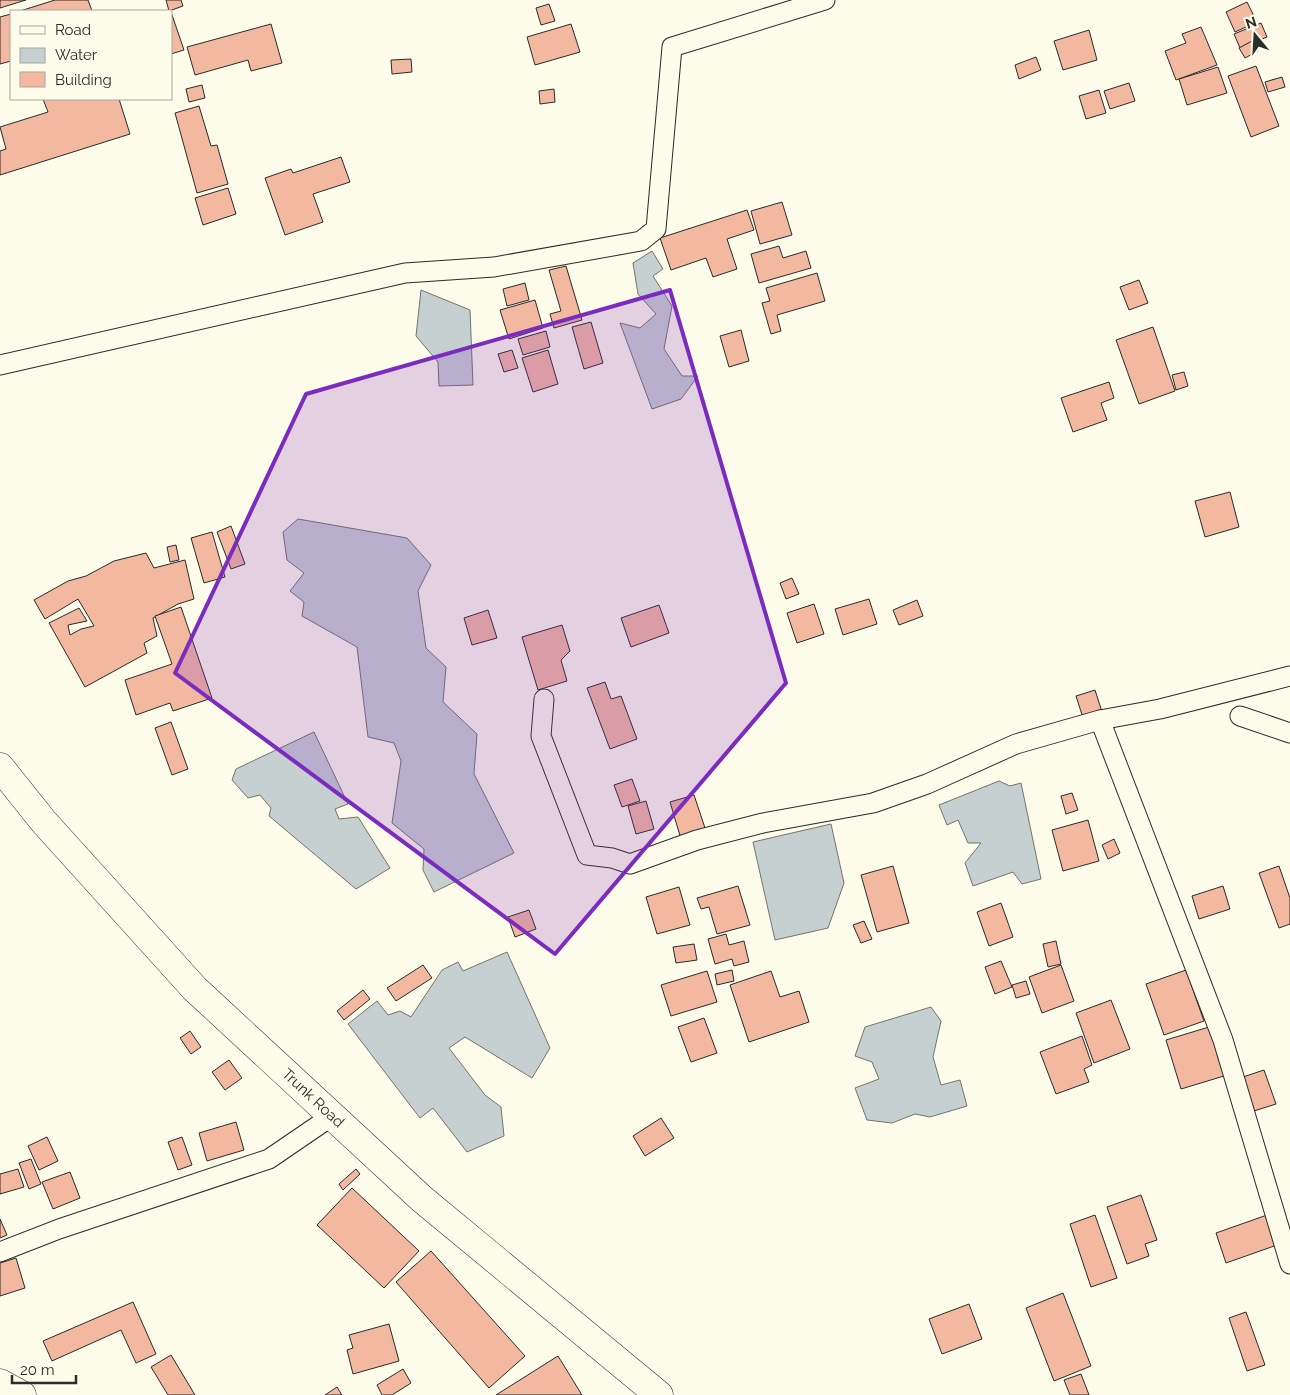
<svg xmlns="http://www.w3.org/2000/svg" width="1290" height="1395" viewBox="0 0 1290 1395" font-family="Raleway,sans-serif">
<rect width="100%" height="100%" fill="#fdfbea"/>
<g fill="#c7d0d0" stroke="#74746e">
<polygon points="652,251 663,269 653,276 672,306 664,349 682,376 698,376 681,399 652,409 620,323 640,328 656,314 638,294 633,263"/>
<polygon points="421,290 470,310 473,385 439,386 438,362 416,336"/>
<polygon points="298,519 407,538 431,565 418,591 426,648 446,667 443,702 477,734 474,774 514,853 434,892 423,870 424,849 392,823 401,761 394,743 368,737 357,647 302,616 304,602 290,591 304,573 287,560 283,532"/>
<polygon points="314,732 348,804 335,809 339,819 358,817 390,868 356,889 269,816 271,808 260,795 248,798 232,780 236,769"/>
<polygon points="999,781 1010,786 1021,783 1041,879 1022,884 1013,872 973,886 965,863 981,843 968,843 958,820 947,825 939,805"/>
<polygon points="831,824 844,883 828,928 775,940 753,842"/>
<polygon points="507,952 550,1048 532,1078 465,1037 449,1048 485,1095 501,1107 504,1136 467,1152 433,1108 420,1118 348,1024 377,1001 388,1015 400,1011 411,1017 442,970 458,962 463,971"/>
<polygon points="931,1007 941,1021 933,1057 941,1085 960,1080 967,1106 930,1117 915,1114 892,1123 867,1120 855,1088 879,1079 872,1062 855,1056 865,1027"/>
</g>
<g fill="#f2b8a0" stroke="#2b2b2b">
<polygon points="0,0 26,0 0,8"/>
<polygon points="55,0 88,0 92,11 20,11"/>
<polygon points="166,0 181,0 183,6 169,11"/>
<polygon points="1247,2 1257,22 1235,32 1226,12"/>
<polygon points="549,4 555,21 541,25 536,8"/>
<polygon points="171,12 184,50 171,54"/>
<polygon points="11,14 11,61 0,64 0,17"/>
<polygon points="1261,23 1267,37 1240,48 1234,34"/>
<polygon points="271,24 282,63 251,71 248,60 195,75 187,47"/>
<polygon points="571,24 580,52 535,65 527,37"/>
<polygon points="1201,27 1217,65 1176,80 1165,51 1186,43 1182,34"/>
<polygon points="1089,30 1097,60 1063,70 1054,41"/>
<polygon points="1252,41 1258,51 1245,58 1239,48"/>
<polygon points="1036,57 1041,70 1019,79 1015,65"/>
<polygon points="411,59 412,72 392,74 391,60"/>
<polygon points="1256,66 1279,126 1251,137 1228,76"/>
<polygon points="1218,67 1227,93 1187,105 1179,79"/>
<polygon points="1282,77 1285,87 1268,92 1265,82"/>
<polygon points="1129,83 1135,101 1110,109 1104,91"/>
<polygon points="202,85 205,98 189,102 186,89"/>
<polygon points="554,89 555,102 540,104 539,91"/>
<polygon points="1099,90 1106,113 1086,119 1079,96"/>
<polygon points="43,99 119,99 130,134 0,175 0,151 6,149 0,127 48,112"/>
<polygon points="199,106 211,146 217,145 228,184 197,193 175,113"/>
<polygon points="341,157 350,182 313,194 323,222 285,235 265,178 291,169 293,173"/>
<polygon points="228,188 236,214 203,225 195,198"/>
<polygon points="782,202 792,235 760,244 751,211"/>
<polygon points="747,210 754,230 727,239 737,269 713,277 706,258 671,270 660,238"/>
<polygon points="779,246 783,258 806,251 811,268 759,283 751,254"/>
<polygon points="566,266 582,320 554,328 550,314 561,311 549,270"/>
<polygon points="817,273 825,301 777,315 781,331 771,334 762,303 770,301 766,288"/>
<polygon points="1139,280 1148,303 1129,310 1120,287"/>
<polygon points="525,283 529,300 507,306 503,289"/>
<polygon points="535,300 543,328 509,339 500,310"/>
<polygon points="591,322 603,363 584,369 572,327"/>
<polygon points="1153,327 1175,391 1139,404 1116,340"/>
<polygon points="741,330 749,361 729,367 720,336"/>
<polygon points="546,331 550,347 523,355 518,339"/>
<polygon points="512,350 518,368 504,372 498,354"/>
<polygon points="548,350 558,384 533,392 522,358"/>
<polygon points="1184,372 1188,386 1176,390 1172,375"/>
<polygon points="1109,382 1114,398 1101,403 1107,420 1073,432 1061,398"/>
<polygon points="1230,492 1239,527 1205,537 1195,501"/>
<polygon points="231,526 245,564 231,569 217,532"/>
<polygon points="212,532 225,577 204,583 191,538"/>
<polygon points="176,545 179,560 170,562 167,547"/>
<polygon points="146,553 154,568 185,560 194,599 178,604 153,618 157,636 144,643 147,653 85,687 49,623 79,608 87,621 68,625 70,635 81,629 94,626 78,599 45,619 34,600 68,581 86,576 114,561"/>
<polygon points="792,578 799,594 786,599 780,583"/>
<polygon points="869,599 877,624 843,635 835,609"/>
<polygon points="917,600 923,616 899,625 893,610"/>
<polygon points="814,604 824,634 797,643 787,613"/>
<polygon points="659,605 669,633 631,647 621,618"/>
<polygon points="181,607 212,698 173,711 170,703 136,715 125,680 172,664 155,616"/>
<polygon points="488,610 497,638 472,645 464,618"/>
<polygon points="562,625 570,651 561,660 567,681 538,690 522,637"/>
<polygon points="605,682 611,699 621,696 637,739 610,749 587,688"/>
<polygon points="1095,690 1103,715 1084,721 1076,696"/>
<polygon points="171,722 188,769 172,775 155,728"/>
<polygon points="632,779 640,801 622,807 614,785"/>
<polygon points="1072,793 1078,810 1066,814 1061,796"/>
<polygon points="694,795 706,831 681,839 670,802"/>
<polygon points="646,801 654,829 636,834 628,806"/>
<polygon points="1088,820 1099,861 1063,871 1052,830"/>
<polygon points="1114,839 1120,853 1108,859 1102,845"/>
<polygon points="893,866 909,923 877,932 861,875"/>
<polygon points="1279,866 1290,898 1290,924 1279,928 1259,873"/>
<polygon points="738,886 750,925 717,934 709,907 701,909 697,898"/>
<polygon points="1223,886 1230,909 1199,919 1192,896"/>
<polygon points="679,887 690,925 657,934 646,897"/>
<polygon points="1001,903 1013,937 989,946 977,912"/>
<polygon points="529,910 536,929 515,937 508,917"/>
<polygon points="864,921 872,939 861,943 853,925"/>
<polygon points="726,934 729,945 744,941 749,962 734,966 732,959 715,964 708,939"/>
<polygon points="1056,941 1061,964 1048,967 1043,944"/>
<polygon points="694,944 697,960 676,963 673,947"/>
<polygon points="1001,961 1012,987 995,994 985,967"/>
<polygon points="423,965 432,978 396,1001 387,988"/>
<polygon points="1061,965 1074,1001 1042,1013 1029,977"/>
<polygon points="732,970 734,981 717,985 715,974"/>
<polygon points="1186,970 1204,1021 1164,1035 1146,984"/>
<polygon points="707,971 717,1002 671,1016 661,985"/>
<polygon points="771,971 780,997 799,991 809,1022 749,1042 730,985"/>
<polygon points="1026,981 1030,994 1016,998 1012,985"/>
<polygon points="363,990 370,999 344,1020 337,1011"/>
<polygon points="1111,1000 1130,1049 1094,1063 1076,1013"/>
<polygon points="704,1018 717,1053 691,1062 678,1027"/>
<polygon points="1209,1027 1224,1076 1181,1089 1166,1040"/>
<polygon points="190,1031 201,1047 191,1054 180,1038"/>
<polygon points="1082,1036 1092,1065 1084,1069 1089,1082 1056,1094 1040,1052"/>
<polygon points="229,1060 242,1078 225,1090 212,1072"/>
<polygon points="1264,1070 1276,1104 1254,1111 1243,1077"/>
<polygon points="661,1118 674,1138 645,1156 633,1136"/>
<polygon points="236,1122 244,1150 207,1161 199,1133"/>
<polygon points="47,1137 58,1161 39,1170 28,1146"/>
<polygon points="182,1137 192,1165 178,1170 168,1142"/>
<polygon points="31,1159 41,1184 29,1189 19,1163"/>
<polygon points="18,1169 24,1187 0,1194 0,1174"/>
<polygon points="356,1169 360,1174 343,1190 339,1184"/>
<polygon points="70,1172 80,1198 53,1209 42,1182"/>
<polygon points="352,1188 419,1251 384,1288 317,1225"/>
<polygon points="1141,1195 1157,1240 1145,1244 1149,1256 1127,1264 1107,1207"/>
<polygon points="1095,1215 1117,1278 1091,1287 1070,1224"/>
<polygon points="1267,1215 1277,1245 1226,1263 1216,1233"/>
<polygon points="0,1219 7,1235 0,1238"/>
<polygon points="431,1251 525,1356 489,1388 396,1282"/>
<polygon points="16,1258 25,1288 0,1296 0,1263"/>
<polygon points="1063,1293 1091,1366 1054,1381 1026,1308"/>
<polygon points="133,1302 156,1354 136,1363 121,1330 52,1361 43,1341"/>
<polygon points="969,1304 982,1339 942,1354 929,1319"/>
<polygon points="1246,1312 1265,1365 1247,1371 1229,1318"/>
<polygon points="389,1324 399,1361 353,1374 347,1350 353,1348 349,1335"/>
<polygon points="171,1355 195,1395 168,1395 151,1367"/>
<polygon points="558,1356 582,1395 496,1395"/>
<polygon points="403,1369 411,1383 392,1395 382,1395 377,1385"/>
<polygon points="1081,1374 1089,1395 1070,1395 1064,1380"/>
<polygon points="337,1387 342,1395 325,1395"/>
</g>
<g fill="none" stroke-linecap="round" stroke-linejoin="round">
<defs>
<g id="minor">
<polyline points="0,365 405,273 494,267 641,241 656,229 672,47 825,0"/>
<polyline points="544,699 541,736 587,855 612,858 630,864 697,840 763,823 873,803 927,784 1016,744 1100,720 1160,709 1290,676"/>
<polyline points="1240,716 1290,733"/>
<polyline points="1100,720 1223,1040 1290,1264"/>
<polyline points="0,1252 59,1229 269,1159 332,1116"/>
</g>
<polyline id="secondary" points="0,767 44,822 195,989 422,1199 659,1395"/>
<polyline id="trunk" points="0,1383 22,1395"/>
</defs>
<use href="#minor" stroke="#2b2b2b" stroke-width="21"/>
<use href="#secondary" stroke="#2b2b2b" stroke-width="29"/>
<use href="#trunk" stroke="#2b2b2b" stroke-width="29"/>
<use href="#minor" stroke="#fdfbea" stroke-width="19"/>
<use href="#secondary" stroke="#fdfbea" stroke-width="28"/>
<use href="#trunk" stroke="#fdfbea" stroke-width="28"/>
</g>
<path fill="#7b2cbf" fill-opacity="0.2" stroke="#7b2cbf" stroke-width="4" stroke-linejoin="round" d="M 670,290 L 786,683 L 555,954 L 175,673 L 306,394 Z"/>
<g text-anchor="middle" stroke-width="4" stroke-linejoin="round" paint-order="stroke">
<g font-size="15" fill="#2b2b2b" stroke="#fdfbea">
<text transform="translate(313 1098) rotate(43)" y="5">Trunk Road</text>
</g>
</g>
<rect x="10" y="10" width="162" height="90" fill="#fdfbea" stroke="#a9a89e"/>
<rect x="20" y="26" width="25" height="8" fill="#fdfbea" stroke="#a9a89e"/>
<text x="55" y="35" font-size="15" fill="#2b2b2b">Road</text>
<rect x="20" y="48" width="25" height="15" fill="#c7d0d0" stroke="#a9a89e"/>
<text x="55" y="60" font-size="15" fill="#2b2b2b">Water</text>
<rect x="20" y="72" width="25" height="15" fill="#f2b8a0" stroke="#a9a89e"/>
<text x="55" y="85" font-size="15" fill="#2b2b2b">Building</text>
<g transform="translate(1255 35) rotate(342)" stroke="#fdfbea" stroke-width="4" paint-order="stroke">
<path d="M0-4L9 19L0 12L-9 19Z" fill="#2b2b2b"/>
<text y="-8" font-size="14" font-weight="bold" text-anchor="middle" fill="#2b2b2b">N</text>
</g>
<path d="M12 1375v8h64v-8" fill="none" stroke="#2b2b2b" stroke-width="2.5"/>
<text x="20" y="1375" font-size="15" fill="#2b2b2b" stroke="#fdfbea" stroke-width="4" paint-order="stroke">20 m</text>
</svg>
